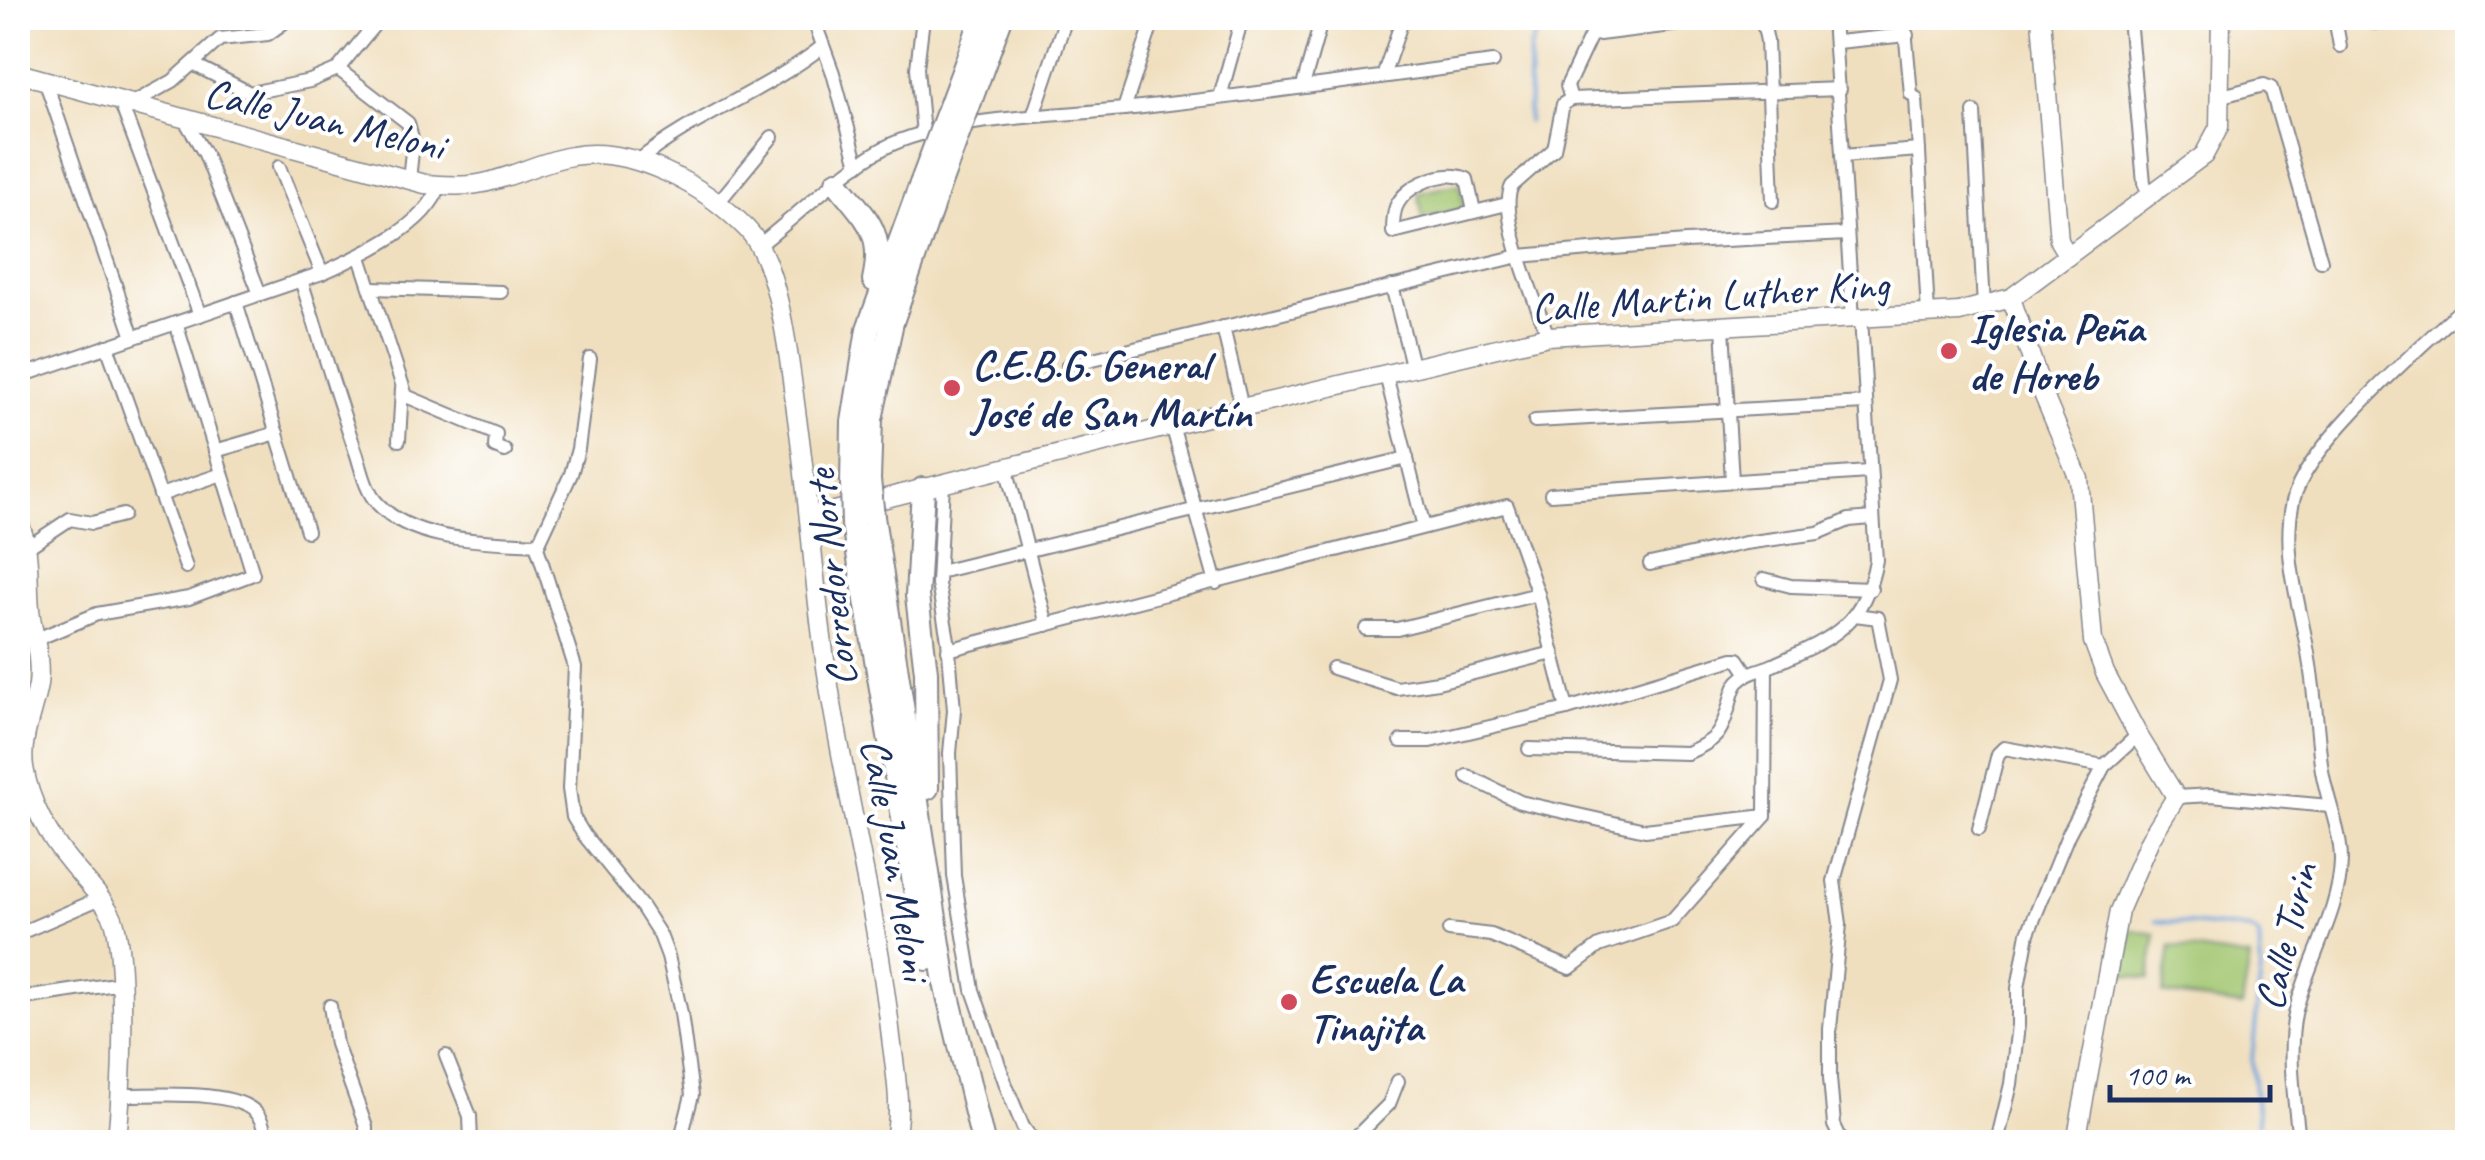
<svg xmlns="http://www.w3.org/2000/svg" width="2485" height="1160" viewBox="0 0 2485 1160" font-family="Caveat,sans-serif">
<rect width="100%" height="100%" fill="#fff"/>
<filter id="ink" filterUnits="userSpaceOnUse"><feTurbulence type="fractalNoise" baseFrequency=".01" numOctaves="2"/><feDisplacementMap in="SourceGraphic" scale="20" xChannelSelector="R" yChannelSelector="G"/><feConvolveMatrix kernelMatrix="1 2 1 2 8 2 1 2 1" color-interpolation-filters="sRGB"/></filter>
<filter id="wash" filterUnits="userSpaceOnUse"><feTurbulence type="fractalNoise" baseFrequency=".0048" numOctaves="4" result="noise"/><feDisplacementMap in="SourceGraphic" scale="40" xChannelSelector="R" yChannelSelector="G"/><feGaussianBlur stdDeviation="2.25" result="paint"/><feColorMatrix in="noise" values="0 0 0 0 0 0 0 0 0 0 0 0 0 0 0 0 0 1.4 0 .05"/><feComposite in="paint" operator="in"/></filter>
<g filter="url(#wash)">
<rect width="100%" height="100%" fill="#f0dfbe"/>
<g fill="#a2c66f" stroke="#5e7a66" stroke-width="2.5">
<polygon points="1459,184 1465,209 1423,218 1418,193"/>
<polygon points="2131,930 2156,934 2149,979 2124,975"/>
<polygon points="2170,946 2250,958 2242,1006 2163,994"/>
</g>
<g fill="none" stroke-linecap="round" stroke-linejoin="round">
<g stroke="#6a9fd7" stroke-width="4">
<polyline points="1528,122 1530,49 1542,18"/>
<polyline points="2156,921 2252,930 2259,936 2261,970 2252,1059 2260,1142"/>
</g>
</g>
</g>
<g filter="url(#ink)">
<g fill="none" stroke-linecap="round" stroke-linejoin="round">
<defs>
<g id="street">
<polyline points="813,18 833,73 858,165"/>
<polyline points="1762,18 1767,41 1773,201"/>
<polyline points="1833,18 1853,319"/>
<polyline points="1904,18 1911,94"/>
<polyline points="2129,18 2144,183 2150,196"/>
<polyline points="2335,18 2340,46"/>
<polyline points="2373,18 2375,23"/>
<polyline points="2467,18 2468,18"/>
<polyline points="1837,42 1907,35"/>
<polyline points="193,64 250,93 310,81 338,69 380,18"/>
<polyline points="338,69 408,123 413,142 409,180"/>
<polyline points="1383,76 1403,18"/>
<polyline points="45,80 133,337"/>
<polyline points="1303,86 1322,18"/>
<polyline points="2222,96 2264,85 2271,88 2321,261"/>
<polyline points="1220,97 1242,18"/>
<polyline points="1916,98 1928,314"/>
<polyline points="1571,99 1840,89"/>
<polyline points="1571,99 1567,86 1591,35 1728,18"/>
<polyline points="120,101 200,315"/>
<polyline points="131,104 173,81 220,39 268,34 290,18"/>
<polyline points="1124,109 1154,18"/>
<polyline points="1974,112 1984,308"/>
<polyline points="1033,116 1066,18"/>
<polyline points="186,122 205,154 260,294"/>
<polyline points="923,134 917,68 923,18"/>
<polyline points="1842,156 1919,150"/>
<path d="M 638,161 C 695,115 765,92 823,46"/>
<polyline points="279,167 322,273"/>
<polyline points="717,204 772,137"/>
<path d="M 1474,211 L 1467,179 C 1445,169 1406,184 1396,207 C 1393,215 1393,224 1393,232 L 1507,204"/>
<path d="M 758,246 C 799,214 839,173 884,148 C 943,117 1057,116 1123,109 C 1247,96 1370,78 1493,62"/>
<polyline points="360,257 406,396 496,434 495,447 505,451"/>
<path d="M 301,280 C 320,339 337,398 357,455 C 362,471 366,492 378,504 C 414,543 488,541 538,544"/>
<polyline points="1392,286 1413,369"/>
<polyline points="371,288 501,292"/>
<polyline points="236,302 307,531"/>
<polyline points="1223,327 1242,408"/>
<polyline points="1723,327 1732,481"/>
<path d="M 1548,336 C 1537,305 1497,213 1512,186 L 1554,149 L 1563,104 L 1571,99"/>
<polyline points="107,346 186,567"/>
<polyline points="590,359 578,449 571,474 537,547 575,667 569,789 573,817 584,835 642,907 660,935 668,956 681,1013 692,1095 680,1142"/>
<polyline points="1068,365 1519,256 1686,242 1847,234"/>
<polyline points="1386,375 1424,527"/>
<path d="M 18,377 L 322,273 C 360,256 426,227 440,185"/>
<polyline points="1535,421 1865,403"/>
<polyline points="1172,425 1216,583"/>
<polyline points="399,440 402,389"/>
<polyline points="215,451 277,433"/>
<polyline points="1006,467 1047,625"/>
<polyline points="943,483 938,584 948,640 954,710 950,753 954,876 973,990 1007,1088 1023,1127 1034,1142"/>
<polyline points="1551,494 1868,472"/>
<polyline points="160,495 222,474"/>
<polyline points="28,547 70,519 92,523 123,515"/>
<polyline points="1650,564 1745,543 1818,533 1849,520 1872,518"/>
<polyline points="939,572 1407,458"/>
<polyline points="1764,579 1791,586 1871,589"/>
<polyline points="1366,629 1397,629 1538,594"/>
<polyline points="37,639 97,614 189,598 253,574 176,323"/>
<polyline points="948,650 1507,506 1538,594 1567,709"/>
<polyline points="1333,668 1397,688 1438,682 1553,653"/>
<polyline points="1401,741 1430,741 1567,709 1733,659 1738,659 1748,674"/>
<path d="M 1529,749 L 1687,753 C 1718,740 1721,734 1730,703 C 1732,695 1733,688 1738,682 C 1749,671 1760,671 1773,665 C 1830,639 1864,628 1876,560 L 1861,318"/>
<polyline points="1467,776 1520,802 1645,830 1765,816"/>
<polyline points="2176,797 2211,795 2329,806"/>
<polyline points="1979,829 1998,754 2004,748 2104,766"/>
<polyline points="1449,930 1491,935 1570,968 1599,946 1672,921 1765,816 1766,668"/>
<polyline points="18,934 101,898"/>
<polyline points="18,999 122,983"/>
<polyline points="330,1006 336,1044 366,1127 366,1142"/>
<polyline points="446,1056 470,1116 471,1142"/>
<path d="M 119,1095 C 151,1096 234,1088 256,1113 C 264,1122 264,1131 265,1142"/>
<polyline points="1351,1142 1389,1104 1398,1081"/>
<polyline points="1842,1142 1834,1125 1830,1078 1830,1029 1840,924 1834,881 1890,680 1878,618 1855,615"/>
<polyline points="1997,1142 2011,1084 2018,1025 2018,988 2028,933 2068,835 2104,766 2138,735"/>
<path d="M 2299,1142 C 2295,1100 2287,1056 2295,1014 C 2306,965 2340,911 2341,861 C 2341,828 2325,797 2321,764 C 2317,729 2315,694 2309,659 C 2301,607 2281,554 2293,501 C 2306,444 2423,345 2468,303"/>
</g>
<g id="secondary">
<polyline points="2041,18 2059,241 2068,256"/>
<path d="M 18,73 L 425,184 C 442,185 461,187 478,184 C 510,179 540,161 572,156 C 633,145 705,186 747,229 C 783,266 791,381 799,432 C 810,515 815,598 828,680 C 847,800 878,917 891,1037 C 895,1071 903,1109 894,1142"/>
<polyline points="2011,298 2044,396 2079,479 2093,641 2105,673 2138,735 2176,797 2150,839 2119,911 2076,1142"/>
<polyline points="811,517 1242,408 1548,336 1959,312 2011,298 2204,155 2219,127 2221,18"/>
<path d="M 18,521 C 33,552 26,584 31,618 C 35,641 41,661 38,685 C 33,712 20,739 24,767 C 29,801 48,836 70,862 C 84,880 101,895 112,916 C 127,945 123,1106 116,1142"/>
</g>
<g id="highway">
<polyline points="968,58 982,18"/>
<polyline points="985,61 1001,18"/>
<path d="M 837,182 C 866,220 885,230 874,280"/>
<polyline points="869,480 871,419 892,322 938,189"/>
<polyline points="852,486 853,422 868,329 921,184"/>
<polyline points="923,489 917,596 926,672 927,788"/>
<polyline points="873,517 945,983 983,1142"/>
<polyline points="853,524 927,959"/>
</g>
</defs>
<use href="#street" stroke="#86878e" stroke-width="16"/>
<use href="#secondary" stroke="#86878e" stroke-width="21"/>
<use href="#highway" stroke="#86878e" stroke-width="26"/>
<use href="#street" stroke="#fff" stroke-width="12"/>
<use href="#secondary" stroke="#fff" stroke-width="18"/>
<use href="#highway" stroke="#fff" stroke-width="22"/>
<defs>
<g id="highway-bridge">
<polyline points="921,184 968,58"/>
<polyline points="938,189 985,61"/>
<polyline points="869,480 873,517"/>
<polyline points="852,486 853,524"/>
</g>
</defs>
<use href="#highway-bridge" stroke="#86878e" stroke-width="26" stroke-linecap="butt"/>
<use href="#highway-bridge" stroke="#fff" stroke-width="22"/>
</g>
</g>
<g fill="#d1495b" stroke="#fff" stroke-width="4">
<circle cx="1949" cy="351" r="10"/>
<circle cx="952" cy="388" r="10"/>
<circle cx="1289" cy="1002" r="10"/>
</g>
<g text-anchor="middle" stroke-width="8" stroke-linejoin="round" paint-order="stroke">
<g font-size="42" fill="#1b2f5e" stroke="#fff">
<text transform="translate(325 118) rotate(13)" y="15">Calle Juan Meloni</text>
<text transform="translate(1710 295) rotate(-4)" y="15">Calle Martin Luther King</text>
<text transform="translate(830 578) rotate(-96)" y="15">Corredor Norte</text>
<text transform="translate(897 859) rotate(80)" y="15">Calle Juan Meloni</text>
<text transform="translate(2285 936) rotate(-76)" y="15">Calle Turin</text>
</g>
<g font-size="42" font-weight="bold" fill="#1b2f5e" stroke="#fff" text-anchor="start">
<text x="1969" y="342">Iglesia Peña<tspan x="1969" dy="48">de Horeb</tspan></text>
<text x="972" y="379">C.E.B.G. General<tspan x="972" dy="48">José de San Martín</tspan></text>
<text x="1309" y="993">Escuela La<tspan x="1309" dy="48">Tinajita</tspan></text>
</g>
</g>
<rect width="2485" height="1160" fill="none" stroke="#fff" stroke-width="60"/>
<path d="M2110 1085v15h160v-15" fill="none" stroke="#1b2f5e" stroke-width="5"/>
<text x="2125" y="1085" font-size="30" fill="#1b2f5e" stroke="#ffffff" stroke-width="8" paint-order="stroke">100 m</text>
</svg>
